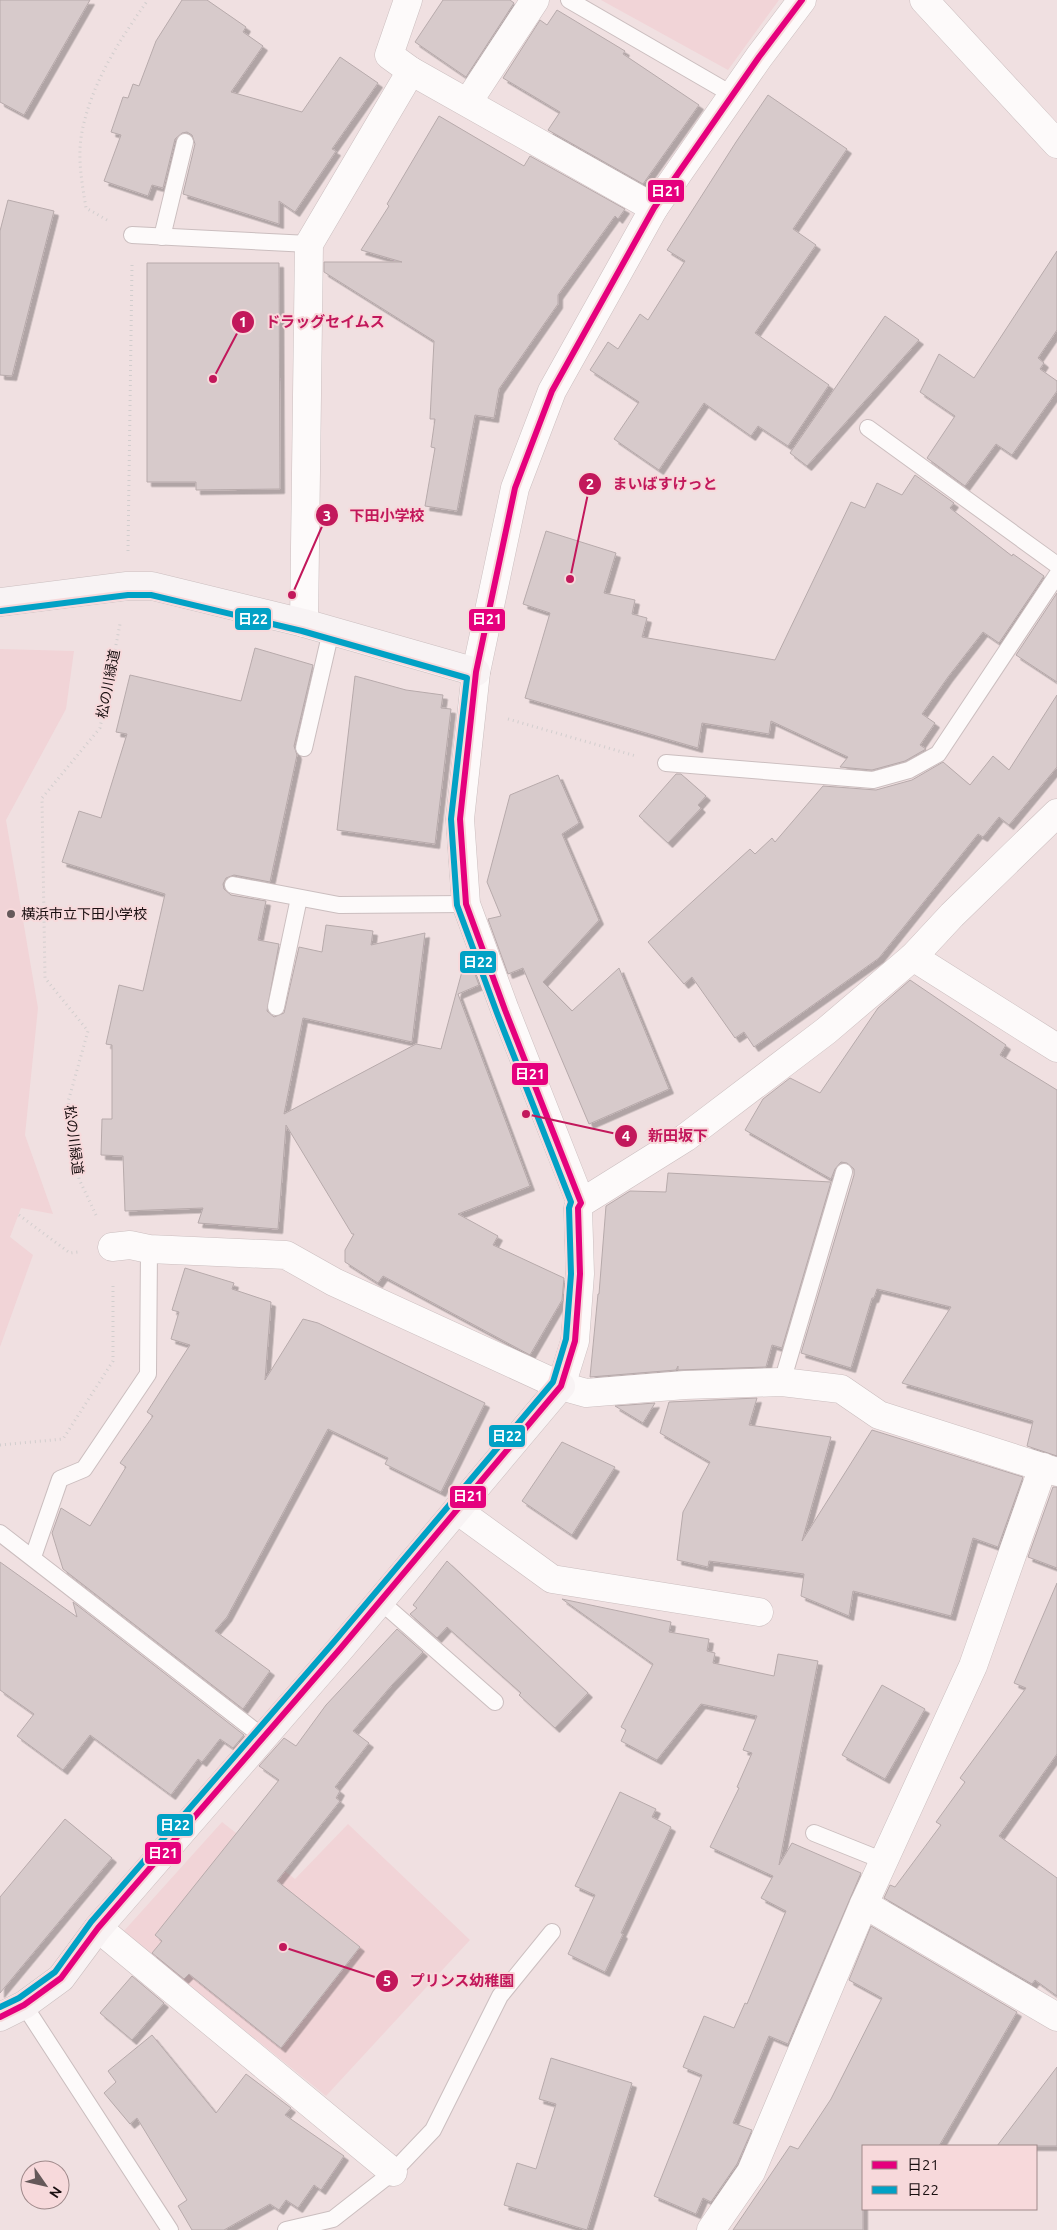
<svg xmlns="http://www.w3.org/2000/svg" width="1057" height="2230" viewBox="0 0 1057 2230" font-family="Ubuntu,'Noto Sans JP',sans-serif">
<defs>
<filter id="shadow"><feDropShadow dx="4.5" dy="4.5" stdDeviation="0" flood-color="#0004"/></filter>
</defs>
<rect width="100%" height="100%" fill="#f0e0e1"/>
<g fill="#f1d4d7">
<polygon points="601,0 779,0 728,70"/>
<polygon points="0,649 74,651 66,709 6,820 38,1008 25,1135 53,1214 21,1208 10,1237 33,1255 0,1347"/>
<polygon points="222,1822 295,1879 348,1824 470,1940 326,2096 123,1932"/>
</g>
<g fill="#d7cacb" stroke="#b7aaab" filter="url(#shadow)">
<polygon points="0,0 90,0 24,115 0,102"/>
<polygon points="182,0 207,0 246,27 243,32 263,46 231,92 302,112 340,57 378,83 332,149 336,151 295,212 279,201 279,224 183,194 195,144 192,135 187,132 182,133 175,139 163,188 152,185 148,196 104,181 121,135 111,132 123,97 128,98 133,84 139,86 156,41"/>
<polygon points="443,0 510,0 514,3 466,77 415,42"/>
<polygon points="557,10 625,51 623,54 699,105 643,184 548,130 560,112 503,78 540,20 547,25"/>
<polygon points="768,95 847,149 793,229 816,245 755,333 829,385 788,446 758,426 751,436 704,403 659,470 614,439 639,402 590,370 608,342 618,349 640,314 648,320 685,261 667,250 736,142"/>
<polygon points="439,116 524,166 530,156 625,209 618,219 615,216 558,295 558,304 499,389 494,418 475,415 457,511 425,506 435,448 431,447 435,419 430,419 434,341 324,272 324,262 402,262 361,250 389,206 387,204"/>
<polygon points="8,200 54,211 12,376 0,375 0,231"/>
<polygon points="1057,251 1057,330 1038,358 1044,363 1040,369 1057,381 1057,391 1012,455 996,444 965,486 927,458 955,416 920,392 939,354 974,378"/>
<polygon points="147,263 279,263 280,489 196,490 196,482 147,482"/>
<polygon points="885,316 919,340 807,466 790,453"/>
<polygon points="915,475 954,503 950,508 1012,556 1013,554 1044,576 999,643 983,632 948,677 922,714 935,723 920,745 926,749 905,761 872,770 840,767 848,757 771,721 769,734 702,723 698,748 525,698 550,613 523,604 546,531 616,553 604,593 635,600 632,614 647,618 642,637 775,660 851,502 865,508 877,483 902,495"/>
<polygon points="1057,593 1057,682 1016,655"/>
<polygon points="255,648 313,665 294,746 297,755 270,882 234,875 226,878 223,884 224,889 231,895 266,901 258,940 279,944 267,1011 274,1017 284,1013 299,947 322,952 326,925 373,931 371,945 425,933 412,1042 303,1018 284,1114 416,1044 441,1049 467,953 479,985 458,994 530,1186 458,1214 498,1236 493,1245 564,1278 562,1300 530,1355 383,1276 378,1283 345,1262 345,1250 354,1234 352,1234 286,1125 278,1229 198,1223 203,1208 125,1211 123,1156 101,1155 102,1119 112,1119 112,1045 106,1044 119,985 143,991 165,894 62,862 79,811 101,818 127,734 116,732 130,675 241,701"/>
<polygon points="355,676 406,690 443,695 441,708 451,709 435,844 337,830"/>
<polygon points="1057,695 1057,767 1009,825 999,817 983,837 978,834 879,958 754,1047 744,1032 735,1038 692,977 684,984 648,942 750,849 755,854 772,838 775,842 823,786 876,790 912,780 943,762 970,785 993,756 1009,770"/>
<polygon points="676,774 681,774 706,796 698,805 701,808 668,843 639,816"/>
<polygon points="558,775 579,823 562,834 599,920 543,982 572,1011 619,968 669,1089 589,1124 523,968 508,974 488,919 501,916 487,882 510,795"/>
<polygon points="910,980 1006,1045 1000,1055 1057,1090 1057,1456 1027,1446 1033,1421 902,1383 951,1307 877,1289 874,1298 872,1298 851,1368 801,1353 854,1175 854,1169 847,1163 841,1162 835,1169 831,1179 745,1130 763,1099 790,1078 820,1093 878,1008"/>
<polygon points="668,1173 831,1182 782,1348 772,1345 766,1367 678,1370 678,1366 676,1370 590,1377 598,1294 599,1294 606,1206 630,1191 666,1192"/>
<polygon points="185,1268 234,1283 232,1289 271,1302 265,1380 303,1319 318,1323 485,1403 441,1492 385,1464 388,1458 328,1429 227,1617 215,1631 270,1671 243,1709 63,1569 52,1533 61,1508 90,1526 126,1467 120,1463 153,1416 147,1412 190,1345 171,1339 179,1312 172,1310"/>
<polygon points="757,1398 749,1425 831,1437 802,1541 872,1430 1023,1477 998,1547 973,1538 951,1616 853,1591 849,1616 801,1596 804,1574 709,1561 708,1567 677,1560 683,1512 710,1462 660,1433 669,1402"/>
<polygon points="655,1403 643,1423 615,1406"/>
<polygon points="562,1442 615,1467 572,1535 522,1501"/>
<polygon points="1053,1487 1057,1487 1057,1568 1028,1557"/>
<polygon points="447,1561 588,1693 555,1728 519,1695 521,1693 447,1627 437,1638 410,1614 417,1608 413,1605"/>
<polygon points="0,1562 77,1617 73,1602 244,1735 233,1748 220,1739 202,1762 198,1759 171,1795 90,1735 63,1770 17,1736 34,1714 0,1690"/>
<polygon points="1057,1583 1057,1754 999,1836 1057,1878 1057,1996 1035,1980 1032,1984 884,1898 890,1885 895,1887 941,1825 936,1822 965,1782 960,1778 1026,1688 1014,1683"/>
<polygon points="562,1599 671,1622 669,1632 709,1639 707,1651 715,1653 713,1663 774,1676 778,1654 818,1661 779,1865 792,1843 861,1873 788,2044 769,2036 733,2123 752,2130 737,2164 711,2202 703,2198 696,2214 654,2196 702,2075 683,2067 704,2016 734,2028 745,2003 747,2004 786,1911 761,1898 773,1876 710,1847 739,1788 737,1787 752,1753 743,1750 757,1716 701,1704 657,1760 621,1741 626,1730 621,1727 653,1664"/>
<polygon points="397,1629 423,1652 391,1686 353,1731 369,1743 335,1787 340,1791 336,1798 340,1801 277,1881 360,1947 281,2048 189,1974 184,1979 152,1953 162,1941 155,1935 279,1780 259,1766 284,1738 296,1746 326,1705"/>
<polygon points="882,1685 925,1709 885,1779 842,1755"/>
<polygon points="620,1792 656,1809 652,1817 671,1827 621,1933 623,1934 605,1972 568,1954 595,1895 575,1886"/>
<polygon points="65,1819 112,1858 0,1993 0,1897"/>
<polygon points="871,1926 1017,2012 939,2146 863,2146 863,2230 733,2230 790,2146 798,2149 831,2099 882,1998 849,1980"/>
<polygon points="132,1976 164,2003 132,2040 100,2013"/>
<polygon points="152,2035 216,2113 246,2074 291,2108 285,2115 344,2156 321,2190 314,2185 298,2208 286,2200 279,2210 270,2204 224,2230 192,2230 178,2206 187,2200 137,2118 130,2124 104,2093 116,2082 108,2071"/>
<polygon points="551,2058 632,2083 587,2230 504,2205 517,2163 536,2169 556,2104 539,2099"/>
<polygon points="1057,2067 1057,2146 997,2146"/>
</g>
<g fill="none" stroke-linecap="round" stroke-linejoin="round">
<defs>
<g id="lane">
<polyline points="569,0 733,95"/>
<polyline points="132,235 309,244"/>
<polyline points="162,237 185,142"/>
<polyline points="868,428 1057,565"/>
<polyline points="304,748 331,631"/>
<polyline points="666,763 873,780 909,770 938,754 1057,575"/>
<polyline points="233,885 339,905 466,904"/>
<polyline points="276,1007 299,898"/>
<polyline points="782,1382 844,1172"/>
<polyline points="0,1533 263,1737"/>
<polyline points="33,1557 60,1479 84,1469 148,1374 149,1249"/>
<polyline points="380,1601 495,1702"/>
<polyline points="814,1833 884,1861"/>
<polyline points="24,2005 170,2230"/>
<polyline points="286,2230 333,2219 393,2172 433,2130 500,1996 552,1932"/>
</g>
<g id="street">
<polyline points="408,0 389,55 411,71 654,208"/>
<polyline points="924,0 1057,144"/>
<polyline points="468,102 535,0"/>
<polyline points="304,623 309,244 411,71"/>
<polyline points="913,957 1057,1048"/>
<polyline points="581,1203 685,1138 826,1031 913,957 952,915 1057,813"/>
<polyline points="112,1247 130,1245 149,1249 286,1255 334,1282 561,1386 586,1393 685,1385 782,1382 841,1389 879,1415 1057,1472"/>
<polyline points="561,1386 575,1341 580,1274 578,1208 581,1203 505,1010 466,904 460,819 476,672 515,488 552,391 654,208 759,57 802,0"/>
<polyline points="457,1510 552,1579 759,1612"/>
<polyline points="864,1904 1057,2017"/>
<polyline points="98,1928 393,2172"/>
<polyline points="711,2230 751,2172 864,1904 973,1666 1043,1467"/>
</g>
<g id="secondary">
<polyline points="0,602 127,586 152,586 304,623 476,672"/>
<polyline points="0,2017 24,2005 61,1978 98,1928 340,1649 561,1386"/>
</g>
</defs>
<use href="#lane" stroke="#cbbebf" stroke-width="18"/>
<use href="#street" stroke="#cbbebf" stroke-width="29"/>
<use href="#secondary" stroke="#cbbebf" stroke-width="29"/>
<g stroke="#d2cece" stroke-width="3" stroke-dasharray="1 4" stroke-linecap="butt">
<path d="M 107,220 L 86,208 C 82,183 77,157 82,132 C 91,84 120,39 148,0"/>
<polyline points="128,551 132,264"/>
<polyline points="508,719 636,756"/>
<polyline points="19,1215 70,1253 78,1252"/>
<polyline points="96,1215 79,1179 68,1102 88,1031 45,978 42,798 100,728 120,624"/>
<polyline points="0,1445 63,1439 113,1361 113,1282"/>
</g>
<use href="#lane" stroke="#fdfafa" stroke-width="16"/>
<use href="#street" stroke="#fdfafa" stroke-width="28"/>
<use href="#secondary" stroke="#f8f3f4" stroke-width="28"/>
<defs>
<polyline id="bus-1" points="0,2017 24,2005 61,1978 98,1928 340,1649 561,1386 575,1341 580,1274 578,1208 581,1203 505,1010 466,904 460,819 476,672 515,488 552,391 654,208 759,57 802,0"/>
<polyline id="bus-2" points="0,2007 19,1998 55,1972 91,1922 333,1643 553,1382 566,1339 571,1274 569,1208 571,1202 497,1013 457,905 451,819 467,678 302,631 151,595 128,595 1,611"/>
</defs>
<use href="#bus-1" stroke="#f7d9db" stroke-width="10"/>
<use href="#bus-2" stroke="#f7d9db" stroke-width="10"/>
<use href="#bus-1" stroke="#e5007d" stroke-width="6"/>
<use href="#bus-2" stroke="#01a1c5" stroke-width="6"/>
</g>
<circle fill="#65595a" stroke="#f7d9db" stroke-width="2" cx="11" cy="914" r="5"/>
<g text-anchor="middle" stroke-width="4" stroke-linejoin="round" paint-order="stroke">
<g font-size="14" fill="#1a1011" stroke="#f7d9db">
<text transform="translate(108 684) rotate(-79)" y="5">松の川緑道</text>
<text transform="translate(74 1140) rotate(83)" y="5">松の川緑道</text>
</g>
<g font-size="14" fill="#1a1011" stroke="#f7d9db" text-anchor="start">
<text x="21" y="919">横浜市立下田小学校</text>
</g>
</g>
<path fill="none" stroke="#c2185b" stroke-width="2" d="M213 379L243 322M570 579L590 484M292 595L327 515M526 1114L626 1136M283 1947L387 1981"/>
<g fill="#c2185b" stroke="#f7d9db" stroke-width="2">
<circle cx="213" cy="379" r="5"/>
<circle cx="570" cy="579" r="5"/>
<circle cx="292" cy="595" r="5"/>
<circle cx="526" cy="1114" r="5"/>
<circle cx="283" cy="1947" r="5"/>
<circle cx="243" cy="322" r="12"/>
<circle cx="590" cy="484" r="12"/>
<circle cx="327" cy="515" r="12"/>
<circle cx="626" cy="1136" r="12"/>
<circle cx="387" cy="1981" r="12"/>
</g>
<g font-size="15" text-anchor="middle" font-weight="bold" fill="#fff">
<text x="243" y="327">1</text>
<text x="590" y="489">2</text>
<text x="327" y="521">3</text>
<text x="626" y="1141">4</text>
<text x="387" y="1986">5</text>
</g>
<g font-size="15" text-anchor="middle" font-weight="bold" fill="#c2185b" stroke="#f7d9db" stroke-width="4" stroke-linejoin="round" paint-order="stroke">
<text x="325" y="327">ドラッグセイムス</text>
<text x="665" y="489">まいばすけっと</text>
<text x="387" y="521">下田小学校</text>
<text x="678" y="1141">新田坂下</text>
<text x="462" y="1986">プリンス幼稚園</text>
</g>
<g stroke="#f7d9db" stroke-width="2">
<rect x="647" y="179" width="38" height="24" rx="5" fill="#e5007d"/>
<rect x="234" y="607" width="38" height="24" rx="5" fill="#01a1c5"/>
<rect x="468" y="608" width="38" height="24" rx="5" fill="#e5007d"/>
<rect x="459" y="950" width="38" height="24" rx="5" fill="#01a1c5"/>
<rect x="511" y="1062" width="38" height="24" rx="5" fill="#e5007d"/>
<rect x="488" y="1424" width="38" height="24" rx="5" fill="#01a1c5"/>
<rect x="449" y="1485" width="38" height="24" rx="5" fill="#e5007d"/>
<rect x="156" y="1813" width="38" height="24" rx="5" fill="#01a1c5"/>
<rect x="144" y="1841" width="38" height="24" rx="5" fill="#e5007d"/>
</g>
<g font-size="14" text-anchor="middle" font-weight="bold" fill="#fff">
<text x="666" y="196">日21</text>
<text x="253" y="624">日22</text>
<text x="487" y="624">日21</text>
<text x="478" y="967">日22</text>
<text x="530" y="1079">日21</text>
<text x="507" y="1441">日22</text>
<text x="468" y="1501">日21</text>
<text x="175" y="1830">日22</text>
<text x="163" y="1858">日21</text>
</g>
<rect x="862" y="2145" width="175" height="65" fill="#f7d9db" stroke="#9f898a"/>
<rect x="872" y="2161" width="25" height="8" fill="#e5007d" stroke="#9f898a"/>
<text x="907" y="2170" font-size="15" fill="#1a1011">日21</text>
<rect x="872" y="2186" width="25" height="8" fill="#01a1c5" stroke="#9f898a"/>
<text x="907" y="2195" font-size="15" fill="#1a1011">日22</text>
<g transform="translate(45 2185) rotate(124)"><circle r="24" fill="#f7d9db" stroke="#9f898a"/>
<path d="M0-4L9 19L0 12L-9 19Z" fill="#65595a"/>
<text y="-8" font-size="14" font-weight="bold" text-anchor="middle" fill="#1a1011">N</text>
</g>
</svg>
